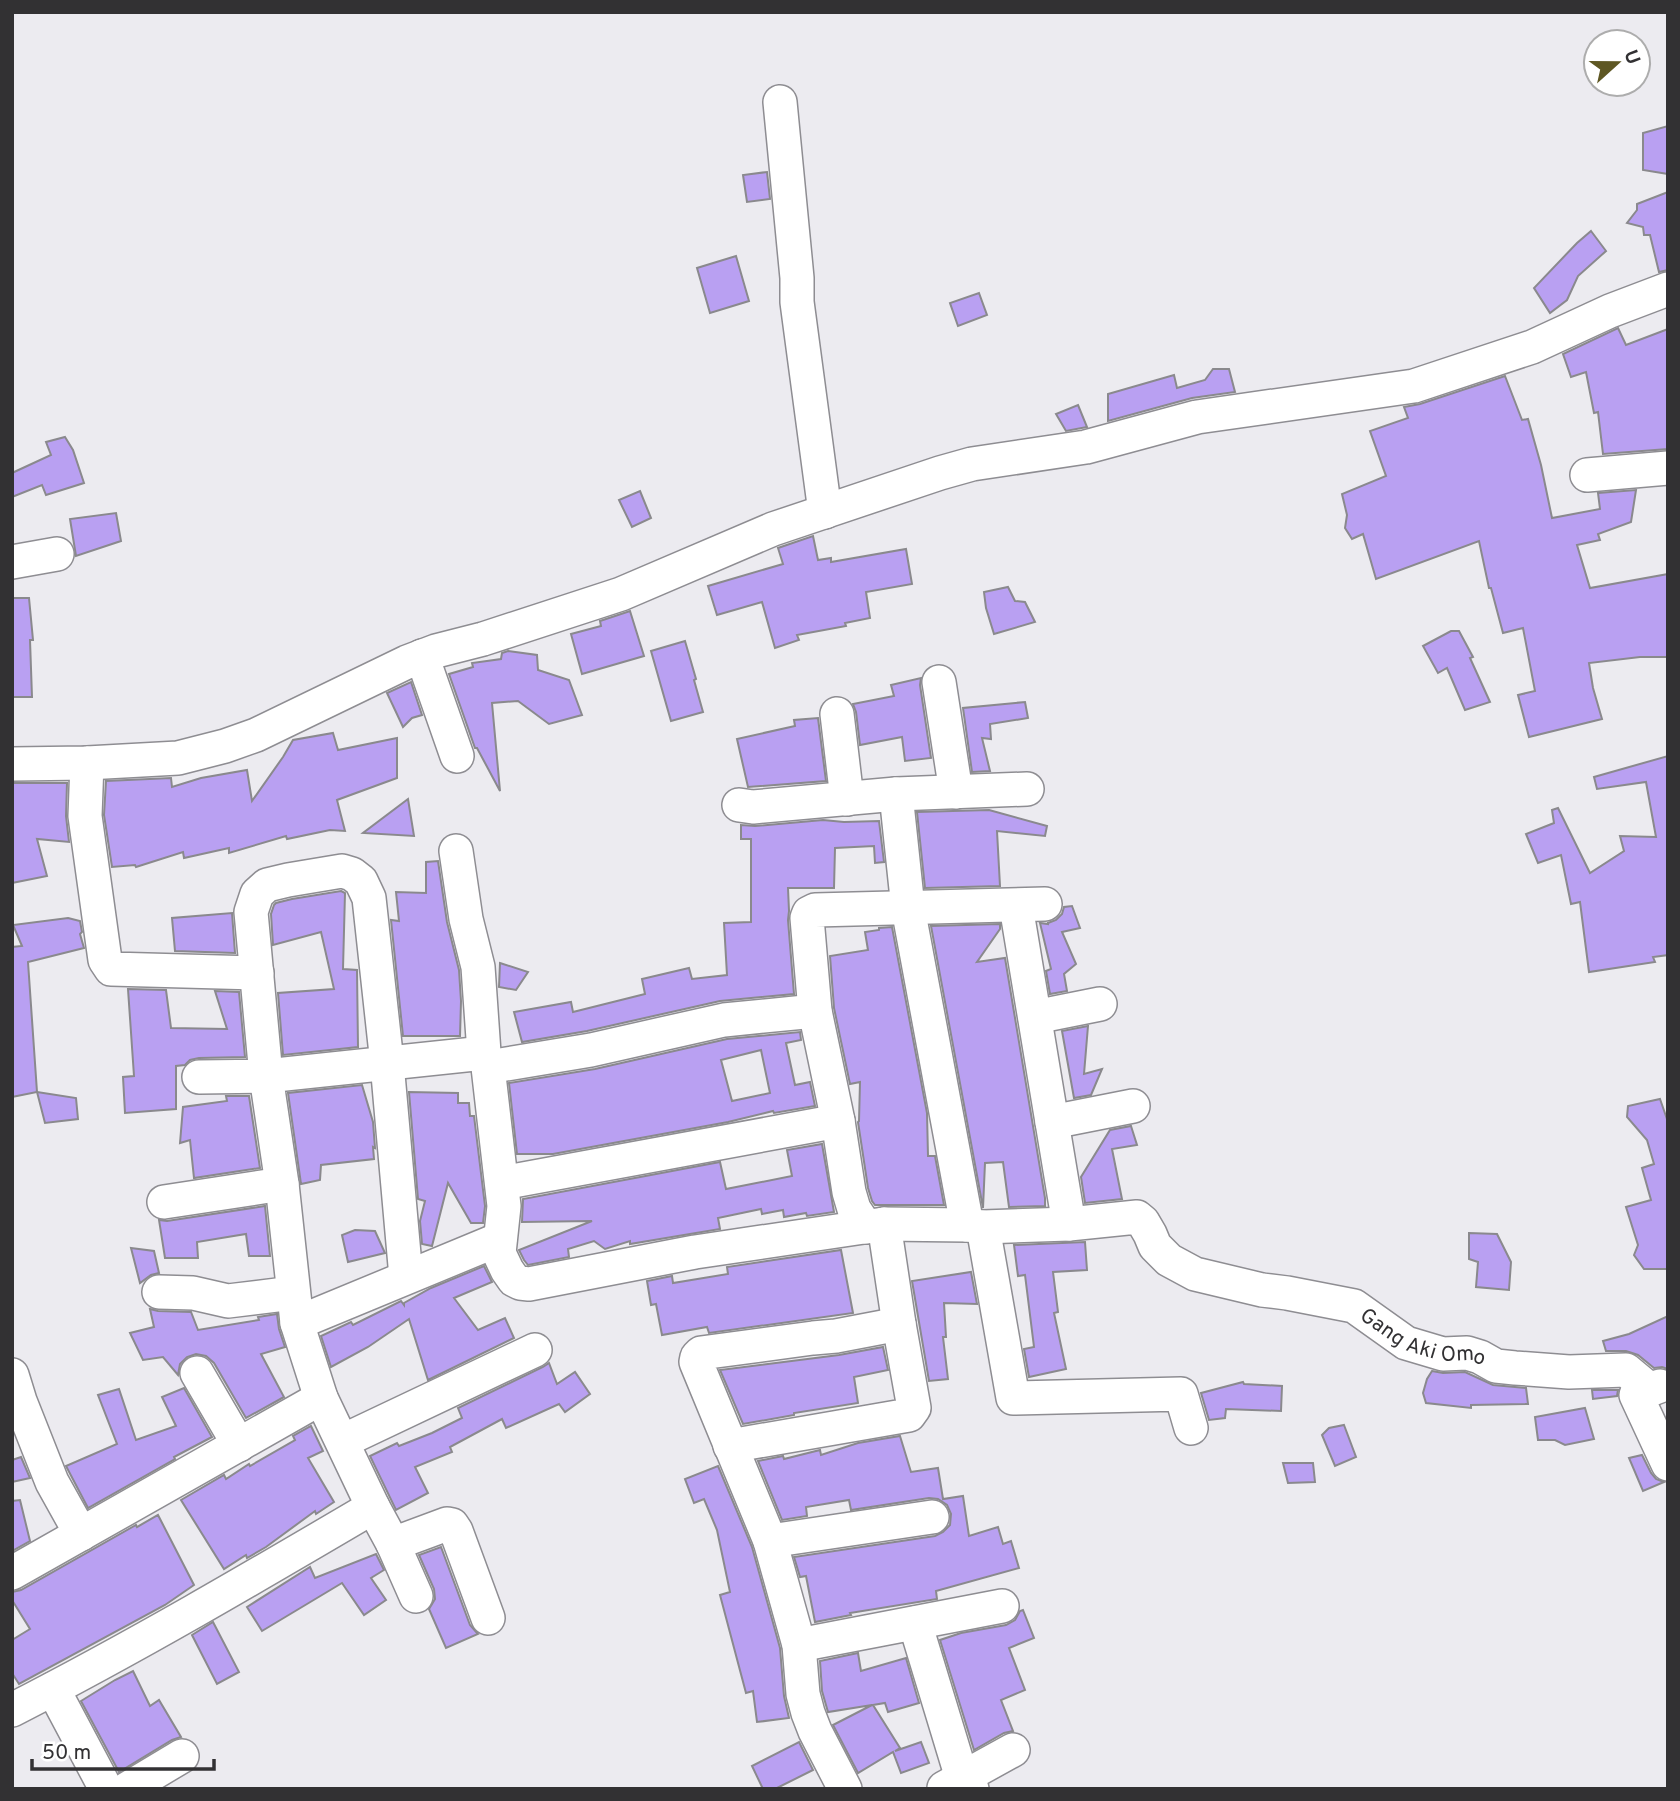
<svg xmlns="http://www.w3.org/2000/svg" width="1680" height="1801" viewBox="0 0 1680 1801" font-family="Overpass,sans-serif">
<rect width="100%" height="100%" fill="#ecebf0"/>
<g fill="#b9a0f2" stroke="#8a898d" stroke-width="2" fill-rule="evenodd">
<polygon points="1668,126 1668,174 1643,170 1643,133"/>
<polygon points="767,172 770,199 747,202 743,175"/>
<polygon points="1668,192 1668,270 1659,272 1650,235 1644,235 1643,227 1627,223 1637,210 1637,204"/>
<polygon points="1591,231 1606,251 1578,276 1567,300 1550,313 1534,288 1577,243"/>
<polygon points="736,256 749,301 710,313 697,268"/>
<polygon points="979,293 987,315 958,326 950,303"/>
<polygon points="1618,328 1626,345 1668,329 1668,449 1603,454 1598,412 1594,413 1586,372 1571,377 1563,354"/>
<polygon points="1213,369 1229,369 1235,392 1192,398 1108,421 1108,394 1174,375 1177,388 1205,380"/>
<polygon points="1505,376 1522,420 1528,419 1541,465 1552,518 1600,509 1598,493 1636,490 1631,522 1598,534 1600,540 1577,545 1590,588 1668,574 1668,657 1640,657 1589,663 1593,688 1602,719 1529,737 1518,695 1535,691 1523,628 1503,633 1491,588 1489,588 1479,541 1376,579 1363,534 1352,539 1345,528 1347,515 1342,494 1386,476 1370,431 1408,418 1404,407 1420,404"/>
<polygon points="1078,405 1087,427 1066,431 1056,414"/>
<polygon points="65,437 73,450 84,483 46,495 42,485 12,497 12,473 51,455 46,442"/>
<polygon points="640,491 651,518 632,527 619,500"/>
<polygon points="116,513 121,541 76,556 70,519"/>
<polygon points="813,536 818,560 831,558 831,562 906,549 912,584 866,592 870,618 845,623 846,626 797,635 799,640 775,648 762,602 717,615 708,586 783,564 778,548"/>
<polygon points="1008,587 1015,601 1025,602 1035,622 994,634 986,608 984,592"/>
<polygon points="12,598 29,598 33,640 30,640 32,697 12,697"/>
<polygon points="630,611 644,656 582,674 571,634 601,626 600,621"/>
<polygon points="1451,631 1459,631 1473,657 1470,658 1490,702 1465,710 1447,668 1438,673 1423,646"/>
<polygon points="685,641 696,679 694,680 703,712 671,721 651,651"/>
<polygon points="508,651 537,655 538,670 569,680 582,715 549,724 518,701 492,703 500,791 477,748 475,748 449,674 473,667 472,663 501,659 502,653"/>
<polygon points="921,678 920,685 931,758 905,761 902,737 860,745 856,712 853,704 894,696 891,685"/>
<polygon points="411,682 422,715 412,718 403,727 387,693"/>
<polygon points="1025,702 1028,718 990,724 991,739 982,738 990,771 972,772 963,708"/>
<polygon points="818,718 826,781 748,787 737,739 795,726 794,720"/>
<polygon points="333,733 338,750 397,738 397,778 337,800 345,831 330,830 287,839 286,836 229,853 229,848 184,858 183,852 136,867 135,865 112,867 104,815 106,781 171,778 172,787 201,778 247,770 252,801 283,757 293,740"/>
<polygon points="1668,756 1668,955 1653,957 1655,962 1589,972 1580,902 1571,904 1561,855 1538,863 1526,834 1554,823 1552,810 1558,808 1590,873 1624,851 1620,836 1656,837 1646,782 1597,789 1594,777"/>
<polygon points="12,783 67,783 66,816 69,842 37,839 47,876 12,883"/>
<polygon points="408,799 414,836 363,833"/>
<polygon points="989,810 1047,826 1045,836 997,831 1000,886 925,888 917,812"/>
<polygon points="823,820 844,822 879,821 884,862 875,863 874,846 835,848 834,888 788,888 789,911 788,920 794,994 720,1001 587,1031 522,1042 514,1012 571,1002 573,1012 645,994 642,979 689,968 692,979 727,975 724,923 751,922 751,839 741,839 741,825 755,826"/>
<polygon points="438,861 447,922 459,970 461,1001 460,1036 403,1036 391,920 399,921 396,892 426,893 426,862"/>
<polygon points="341,891 345,893 343,969 357,970 358,1047 283,1055 278,993 334,989 321,932 273,945 271,914 274,905 276,903 292,899"/>
<polygon points="1072,906 1080,928 1062,932 1076,964 1064,974 1067,991 1050,994 1046,971 1051,969 1040,923 1048,924 1048,923 1056,920 1062,914 1064,907"/>
<polygon points="232,913 235,953 175,951 172,918"/>
<polygon points="68,918 80,921 82,932 80,934 84,948 28,962 37,1092 12,1097 12,947 22,946 13,925"/>
<polygon points="1000,924 1000,929 977,962 1005,958 1045,1198 1045,1206 1009,1207 1003,1162 985,1163 983,1208 931,926"/>
<polygon points="892,927 927,1113 928,1156 935,1156 944,1205 875,1205 872,1201 868,1188 858,1122 859,1121 860,1082 850,1084 834,1008 830,956 868,950 865,932 879,930 879,928"/>
<polygon points="500,963 528,972 516,990 499,987"/>
<polygon points="128,989 166,990 171,1028 227,1029 215,991 239,992 245,1057 199,1058 190,1060 185,1065 176,1066 176,1109 125,1113 123,1077 134,1076"/>
<polygon points="1088,1026 1084,1074 1102,1069 1091,1095 1074,1098 1062,1031"/>
<path d="M 800,1032 L 801,1040 L 786,1043 L 795,1085 L 810,1082 L 815,1106 L 774,1113 L 773,1111 L 728,1122 L 553,1154 L 517,1154 L 509,1083 L 595,1069 L 727,1039 ZM 761,1050 L 770,1093 L 732,1101 L 721,1060 Z"/>
<polygon points="362,1085 373,1122 375,1148 373,1147 374,1159 321,1165 320,1180 301,1184 288,1093"/>
<polygon points="37,1092 76,1098 78,1119 45,1123"/>
<polygon points="409,1092 458,1093 458,1103 469,1103 470,1116 474,1116 485,1206 483,1223 471,1223 448,1183 432,1246 422,1244 420,1221 425,1201 418,1199"/>
<polygon points="226,1096 249,1096 260,1168 194,1178 190,1140 180,1143 183,1107 227,1101"/>
<polygon points="1660,1099 1668,1122 1668,1269 1644,1269 1634,1255 1638,1245 1626,1207 1651,1200 1642,1168 1654,1164 1647,1140 1627,1117 1628,1106"/>
<polygon points="1131,1126 1137,1145 1112,1149 1122,1199 1085,1203 1081,1177 1110,1130"/>
<polygon points="822,1144 834,1212 807,1216 806,1213 784,1217 783,1210 762,1214 761,1209 718,1218 720,1229 630,1244 630,1241 605,1249 594,1241 568,1249 569,1257 528,1265 524,1260 519,1250 592,1221 522,1222 523,1199 720,1162 726,1189 792,1176 787,1150"/>
<polygon points="265,1206 270,1256 249,1256 246,1234 197,1242 198,1258 165,1258 159,1220 167,1221"/>
<polygon points="355,1230 375,1231 385,1253 348,1262 342,1235"/>
<polygon points="1469,1233 1497,1234 1511,1262 1509,1290 1476,1287 1478,1262 1469,1259"/>
<polygon points="1085,1242 1087,1270 1053,1272 1058,1312 1054,1313 1066,1369 1029,1377 1024,1349 1034,1347 1025,1275 1018,1276 1014,1245"/>
<polygon points="131,1248 154,1251 159,1273 151,1275 140,1283"/>
<polygon points="841,1250 853,1313 709,1333 707,1327 662,1335 656,1304 651,1305 647,1281 672,1276 673,1283 728,1274 727,1267"/>
<polygon points="484,1266 492,1282 454,1298 478,1330 505,1318 514,1338 428,1380 409,1319 368,1347 331,1367 321,1336 351,1322 353,1325 401,1301 404,1305 404,1303 431,1288"/>
<polygon points="971,1272 977,1304 944,1303 946,1337 943,1337 948,1379 929,1381 912,1281"/>
<polygon points="150,1309 158,1311 191,1312 198,1330 259,1320 258,1317 277,1314 279,1329 285,1347 261,1354 284,1397 246,1418 214,1363 206,1356 196,1354 187,1357 180,1364 178,1375 163,1357 143,1360 130,1333 154,1327"/>
<polygon points="1668,1316 1668,1369 1662,1367 1654,1368 1638,1355 1626,1351 1606,1351 1603,1341 1629,1334"/>
<polygon points="883,1347 888,1370 854,1377 858,1403 794,1413 794,1415 743,1424 720,1370 839,1355"/>
<polygon points="549,1363 557,1384 575,1372 590,1394 565,1412 559,1404 506,1428 502,1419 450,1447 452,1452 415,1467 428,1493 396,1510 370,1456 397,1443 399,1446 432,1433 462,1418 458,1408 543,1367"/>
<polygon points="1432,1371 1443,1373 1465,1372 1493,1385 1526,1388 1528,1404 1471,1405 1471,1408 1426,1403 1423,1393 1427,1379"/>
<polygon points="1243,1382 1244,1384 1282,1386 1281,1411 1226,1409 1225,1418 1209,1420 1201,1393"/>
<polygon points="184,1388 212,1437 174,1457 175,1459 88,1508 66,1466 117,1444 98,1395 119,1389 136,1440 176,1426 162,1397"/>
<polygon points="1592,1390 1618,1390 1617,1396 1593,1399"/>
<polygon points="1585,1408 1594,1439 1565,1445 1555,1440 1538,1440 1535,1417"/>
<polygon points="1344,1425 1356,1457 1335,1466 1322,1435 1329,1428"/>
<polygon points="311,1426 323,1451 308,1458 334,1502 316,1514 315,1511 266,1547 247,1558 246,1555 224,1569 181,1500 224,1475 226,1479 249,1464 250,1466 295,1440 293,1436"/>
<polygon points="900,1436 911,1472 938,1468 943,1499 963,1496 969,1536 998,1527 1003,1544 1011,1541 1019,1568 936,1591 937,1599 850,1613 851,1615 815,1622 806,1576 800,1577 794,1557 935,1536 943,1532 950,1525 951,1514 947,1505 938,1499 929,1498 851,1510 849,1500 806,1507 807,1516 782,1520 758,1461 783,1456 784,1459 820,1450 821,1455 858,1443"/>
<polygon points="1642,1455 1651,1473 1656,1479 1664,1482 1643,1491 1629,1458"/>
<polygon points="21,1457 30,1478 12,1482 12,1460"/>
<polygon points="1283,1463 1313,1463 1315,1482 1288,1483"/>
<polygon points="718,1466 752,1547 780,1648 784,1696 789,1718 757,1722 753,1691 746,1693 720,1595 730,1592 717,1530 704,1499 694,1503 685,1479"/>
<polygon points="20,1500 30,1541 12,1551 12,1501"/>
<polygon points="158,1515 194,1585 165,1605 19,1684 12,1673 12,1640 30,1629 12,1600 12,1592 21,1590 136,1525 137,1527"/>
<polygon points="441,1547 470,1625 478,1634 446,1648 429,1609 435,1599 434,1589 419,1555"/>
<polygon points="376,1554 384,1570 371,1578 386,1600 364,1615 342,1583 262,1631 247,1607 310,1567 315,1578"/>
<polygon points="1023,1610 1034,1638 1009,1648 1025,1690 1001,1700 1013,1731 1004,1733 974,1750 940,1640 961,1633 1006,1625 1015,1620 1020,1611"/>
<polygon points="213,1622 239,1672 217,1684 192,1635"/>
<polygon points="858,1653 861,1671 906,1658 919,1703 888,1712 885,1703 873,1705 900,1748 895,1751 921,1742 929,1763 901,1773 893,1752 858,1773 833,1725 872,1705 828,1712 822,1691 820,1661"/>
<polygon points="133,1671 150,1706 159,1700 181,1737 172,1740 119,1772 81,1701 115,1680"/>
<polygon points="799,1742 813,1770 775,1789 763,1789 752,1766"/>
</g>
<g fill="none" stroke-linecap="round" stroke-linejoin="round">
<defs>
<g id="minor">
<polyline points="780,102 797,278 797,302 825,512"/>
<polyline points="1587,475 1668,468"/>
<polyline points="12,562 57,554"/>
<polyline points="422,656 457,756"/>
<polyline points="939,682 956,792"/>
<polyline points="837,714 847,799"/>
<polyline points="87,763 85,816 105,960 111,969 257,973"/>
<polyline points="12,764 87,763 178,758 225,746 256,735 407,662 436,651 483,639 621,594 773,529 940,473 972,464 1086,447 1197,417 1414,386 1532,347 1610,311 1668,289"/>
<polyline points="896,794 908,908 967,1225"/>
<polyline points="739,805 753,807 896,794 1027,789"/>
<path id="s1" d="M 456,851 L 466,919 L 478,967 L 484,1053 L 488,1067 L 504,1206 L 499,1253 L 507,1270 L 514,1280 L 520,1283 L 529,1284 L 695,1252 L 884,1224 L 967,1225 L 983,1227 L 1069,1224 L 1137,1217 L 1143,1222 L 1150,1234 L 1155,1246 L 1169,1260 L 1195,1274 L 1262,1290 L 1287,1293 L 1354,1306 L 1406,1343 L 1443,1354 L 1467,1353 L 1480,1357 L 1496,1366 L 1515,1368 L 1569,1372 L 1626,1370 L 1650,1390"/>
<polyline points="1016,906 1069,1224"/>
<polyline points="1035,1017 1100,1004"/>
<polyline points="488,1067 591,1050 724,1020 815,1011"/>
<polyline points="199,1077 266,1076 251,912 257,894 267,885 288,880 342,871 352,874 361,881 369,898 387,1063 406,1277"/>
<polyline points="1052,1122 1133,1106"/>
<polyline points="502,1183 838,1121"/>
<polyline points="164,1202 282,1184"/>
<polyline points="866,1227 854,1209 849,1192 838,1121 815,1011 807,918 809,913 815,910 1045,904"/>
<polyline points="983,1227 1013,1398 1181,1394 1191,1428"/>
<polyline points="159,1292 193,1293 228,1301 293,1293"/>
<polyline points="297,1323 500,1239"/>
<polyline points="197,1373 239,1445"/>
<polyline points="12,1375 20,1401 52,1482 81,1534"/>
<polyline points="1660,1386 1636,1395 1668,1464"/>
<polyline points="343,1441 535,1350"/>
<polyline points="730,1446 909,1415 914,1408 899,1324 884,1224"/>
<polyline points="770,1541 932,1517"/>
<polyline points="393,1544 447,1524 452,1525 456,1531 488,1618"/>
<polyline points="12,1573 321,1398"/>
<polyline points="416,1596 393,1544 373,1507 321,1398 297,1323 282,1184 266,1076 484,1053"/>
<polyline points="915,1623 962,1778 972,1789"/>
<polyline points="799,1645 1002,1606"/>
<polyline points="53,1689 106,1789"/>
<path d="M 12,1710 C 135,1647 254,1577 373,1507"/>
<polyline points="944,1788 1013,1750"/>
<polyline points="127,1789 182,1756"/>
<polyline points="845,1789 815,1731 808,1713 803,1694 799,1645 770,1541 696,1362 697,1357 701,1353 813,1338 836,1336 899,1324"/>
</g>
</defs>
<use href="#minor" stroke="#8e8d92" stroke-width="36"/>
<use href="#minor" stroke="#fff" stroke-width="33"/>
</g>
<g text-anchor="middle" stroke-width="7" stroke-linejoin="round" paint-order="stroke">
<g font-size="21" fill="#323133" stroke="#fff">
<text dy="7" stroke="none"><textPath href="#s1" startOffset="1391">Gang Aki Omo</textPath></text>
</g>
</g>
<rect width="1680" height="1801" fill="none" stroke="#323133" stroke-width="28"/>
<g transform="translate(1617 63) rotate(69)"><circle r="33" fill="#ffffff" stroke="#adadad" stroke-width="2"/>
<path d="M0-5L12 26L0 18L-12 26Z" fill="#5e5723"/>
<text y="-10" font-size="19" font-weight="bold" text-anchor="middle" fill="#323133">U</text>
</g>
<path d="M32 1759v10h182v-10" fill="none" stroke="#323133" stroke-width="3.5"/>
<text x="42" y="1759" font-size="21" fill="#323133" stroke="#ffffff" stroke-width="5" paint-order="stroke">50 m</text>
</svg>
